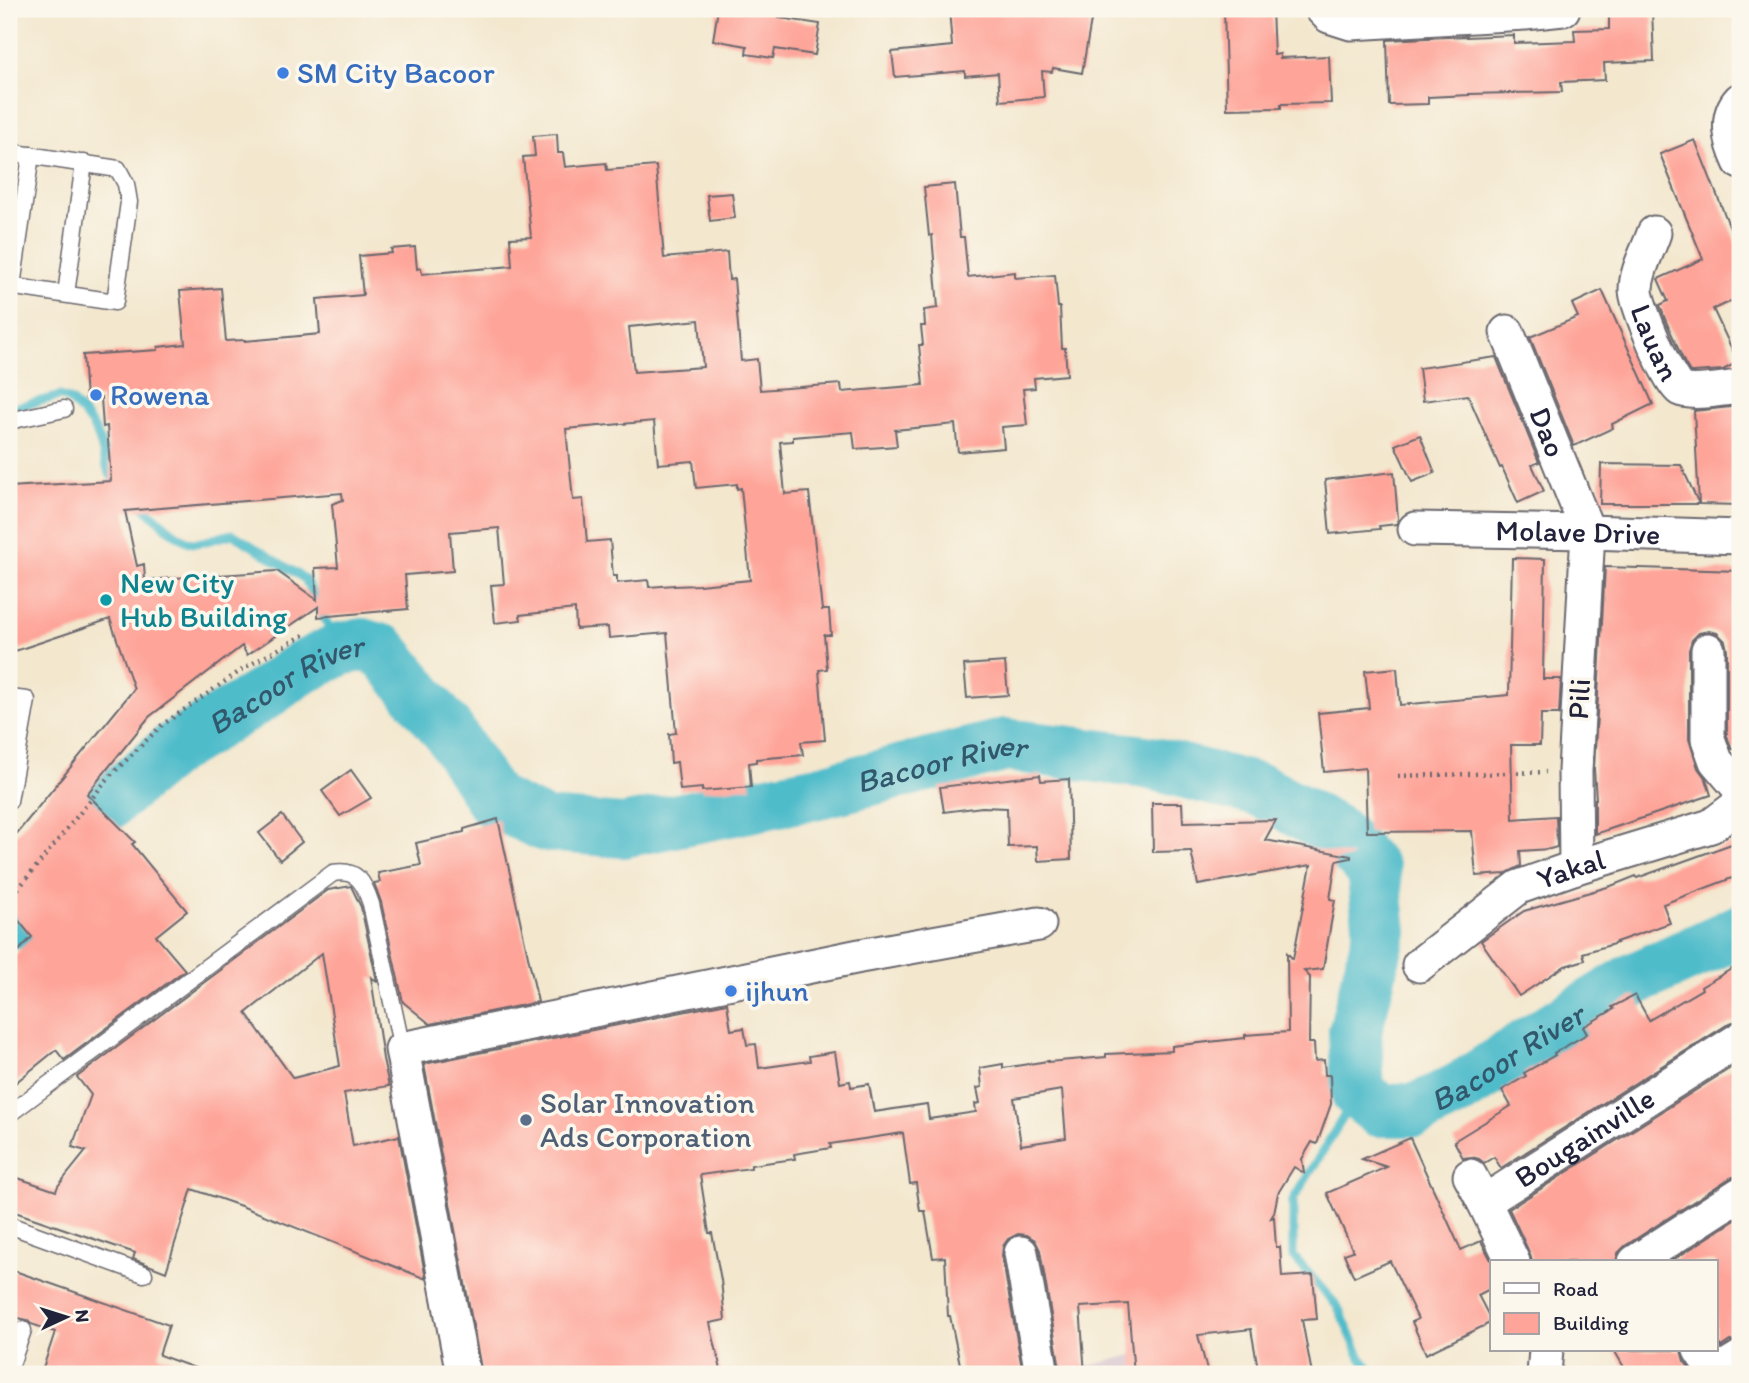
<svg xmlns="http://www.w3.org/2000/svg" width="1749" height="1383" viewBox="0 0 1749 1383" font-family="Itim,sans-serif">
<rect width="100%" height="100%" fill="#fbf7ec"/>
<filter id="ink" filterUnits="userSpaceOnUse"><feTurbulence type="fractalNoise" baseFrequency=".0143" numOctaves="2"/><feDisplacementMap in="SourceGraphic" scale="14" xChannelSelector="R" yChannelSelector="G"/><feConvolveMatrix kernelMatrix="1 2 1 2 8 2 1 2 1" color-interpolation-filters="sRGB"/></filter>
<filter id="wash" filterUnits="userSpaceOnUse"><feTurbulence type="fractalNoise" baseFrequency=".00686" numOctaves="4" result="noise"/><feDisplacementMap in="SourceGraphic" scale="28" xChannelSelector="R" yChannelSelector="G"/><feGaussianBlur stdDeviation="1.57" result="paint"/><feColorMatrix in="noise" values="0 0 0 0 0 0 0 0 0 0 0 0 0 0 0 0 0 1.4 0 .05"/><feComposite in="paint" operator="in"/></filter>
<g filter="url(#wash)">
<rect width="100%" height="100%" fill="#f3e7ce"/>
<polygon fill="#d1bdca" points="1199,1338 1208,1374 1058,1374"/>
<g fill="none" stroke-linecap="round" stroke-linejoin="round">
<g stroke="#4fbcca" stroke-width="9">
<path d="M 9,409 L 60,396 C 68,398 72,402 78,408 C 88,419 96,428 100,442 C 105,458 105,471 118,483"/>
<path d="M 139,502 C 150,512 179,542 194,543 C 204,543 222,536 233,534 L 305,579 L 340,649"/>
<polyline points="1358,1093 1293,1200 1293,1256 1338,1307 1361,1358 1375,1374"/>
</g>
<path stroke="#4fbcca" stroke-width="54" id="s1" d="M 9,923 L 100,810 L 173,749 L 264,694 L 298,670 L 340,649 L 363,645 L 383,651 L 449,732 L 493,801 L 545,825 L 623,831 L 819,792 L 1006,745 L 1146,762 L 1262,791 L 1338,833 L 1373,871 L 1380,931 L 1355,1032 L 1358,1093 L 1379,1110 L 1417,1110 L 1460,1089 L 1547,1032 L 1635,979 L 1740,931"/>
</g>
<g id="blocks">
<g fill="#fea499" fill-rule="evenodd">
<polygon points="718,9 780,9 779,18 820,24 815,55 775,49 773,58 746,54 747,46 713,40"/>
<polygon points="949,9 1093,9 1082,73 1053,68 1052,72 1042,71 1044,97 1000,101 998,73 965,76 965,71 895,77 892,52 952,46"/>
<polygon points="1224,9 1272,9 1274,55 1280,54 1280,58 1329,56 1331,103 1281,104 1281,108 1227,109"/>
<polygon points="1652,9 1654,61 1604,63 1605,80 1561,82 1562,92 1469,94 1469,95 1428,97 1428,104 1389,105 1387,40 1467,36 1467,37 1514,35 1514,43 1575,41 1574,30 1609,29 1609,11"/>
<path d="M 557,134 L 558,153 L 563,153 L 565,167 L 606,163 L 607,170 L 656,166 L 664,258 L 727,252 L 729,280 L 734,279 L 741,361 L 757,359 L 760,390 L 841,384 L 842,392 L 923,385 L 919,345 L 923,345 L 921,326 L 925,326 L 924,310 L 938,308 L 932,235 L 929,236 L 924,187 L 955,184 L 960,237 L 964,237 L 968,277 L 1015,272 L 1015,278 L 1055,275 L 1058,307 L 1060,307 L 1062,348 L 1065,348 L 1067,375 L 1034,378 L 1035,388 L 1023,389 L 1027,425 L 1002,427 L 1004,448 L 958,452 L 955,424 L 895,430 L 897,446 L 855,449 L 853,432 L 793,437 L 793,441 L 780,442 L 785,494 L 809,492 L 822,610 L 829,610 L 831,635 L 824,635 L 827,669 L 819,670 L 825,740 L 801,742 L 803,755 L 756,759 L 756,762 L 749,763 L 751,787 L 702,791 L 702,788 L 680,790 L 677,762 L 671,763 L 669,734 L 676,733 L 667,633 L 609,638 L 608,627 L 576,629 L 575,609 L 520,615 L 521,620 L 495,623 L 491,585 L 504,584 L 499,528 L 450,532 L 453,571 L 405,575 L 408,609 L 318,617 L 318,607 L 247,655 L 242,646 L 149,717 L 87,794 L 135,842 L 132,844 L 187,911 L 156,936 L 185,970 L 64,1060 L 56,1050 L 9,1088 L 9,961 L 32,937 L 9,909 L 9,843 L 134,689 L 110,619 L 9,653 L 9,487 L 111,481 L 107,426 L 103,427 L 101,398 L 86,399 L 83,355 L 158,350 L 158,347 L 185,344 L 180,291 L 221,288 L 226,341 L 245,340 L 245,341 L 320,334 L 317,299 L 363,295 L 359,256 L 392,253 L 391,249 L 415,247 L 417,269 L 421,268 L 422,274 L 512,266 L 510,238 L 531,237 L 523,157 L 535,156 L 533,136 ZM 699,320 L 703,367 L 634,372 L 629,327 ZM 654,421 L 658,464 L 693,461 L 696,488 L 737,484 L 737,489 L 741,488 L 750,580 L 699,585 L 674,586 L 674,585 L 649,587 L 648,580 L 617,583 L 617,576 L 613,576 L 610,540 L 587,542 L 583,499 L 573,500 L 566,429 ZM 342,493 L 343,500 L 332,504 L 338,567 L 315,568 L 317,600 L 277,571 L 145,580 L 144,564 L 137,566 L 125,511 Z"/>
<polygon points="1695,140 1740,253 1740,298 1713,309 1738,362 1723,370 1693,372 1690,372 1685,364 1665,319 1660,305 1668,301 1658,279 1703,259 1660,154"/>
<polygon points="732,193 735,218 710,221 707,195"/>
<polygon points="1602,290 1653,404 1612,424 1613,428 1574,446 1530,337 1578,317 1572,304"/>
<polygon points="1496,357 1539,462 1532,465 1544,491 1518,503 1502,467 1500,468 1468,395 1423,401 1419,368"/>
<polygon points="1740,406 1740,505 1699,504 1694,411"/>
<polygon points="1420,435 1435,473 1412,482 1395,445"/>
<polygon points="1601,464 1681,465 1699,504 1600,504"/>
<polygon points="1394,472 1398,519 1397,524 1379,526 1380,529 1330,534 1325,480"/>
<polygon points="1512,558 1545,559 1543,679 1561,679 1559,714 1541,714 1540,745 1511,745 1513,819 1556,816 1557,847 1550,849 1520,851 1521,866 1505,874 1476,876 1472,831 1367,832 1365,768 1324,772 1318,713 1369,708 1365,671 1397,668 1400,705 1509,695"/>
<polygon points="1605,567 1740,571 1740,749 1732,749 1727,736 1727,650 1725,641 1717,633 1709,631 1699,633 1692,640 1689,650 1689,739 1698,768 1706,779 1711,795 1595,834 1595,799 1596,799 1594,769"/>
<polygon points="1005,662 1008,695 967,698 964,665"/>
<polygon points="351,770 371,798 340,816 322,791"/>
<polygon points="1040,775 1041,781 1069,779 1071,859 1038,861 1037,846 1008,847 1007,808 982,807 944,812 940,787"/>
<path d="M 1152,803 L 1182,803 L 1183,822 L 1276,820 L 1265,840 L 1351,856 L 1351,858 L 1336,861 L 1330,899 L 1335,900 L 1323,969 L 1304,971 L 1310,977 L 1309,1043 L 1314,1043 L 1315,1061 L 1324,1060 L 1325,1075 L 1330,1075 L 1331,1104 L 1317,1144 L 1312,1142 L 1302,1159 L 1304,1173 L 1294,1167 L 1278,1193 L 1274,1213 L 1271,1218 L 1274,1217 L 1276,1247 L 1280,1247 L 1282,1277 L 1313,1275 L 1317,1319 L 1302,1320 L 1312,1374 L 1259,1374 L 1251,1329 L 1198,1335 L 1208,1374 L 1134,1374 L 1128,1304 L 1080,1307 L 1085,1374 L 1061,1374 L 1040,1250 L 1035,1240 L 1027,1235 L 1018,1234 L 1008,1239 L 1003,1246 L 1002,1256 L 1023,1374 L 962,1374 L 950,1316 L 948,1316 L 945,1257 L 933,1258 L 925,1211 L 920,1211 L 916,1183 L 910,1184 L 903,1133 L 830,1144 L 831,1148 L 794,1154 L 795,1159 L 751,1165 L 751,1168 L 700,1175 L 709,1233 L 712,1233 L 721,1280 L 725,1320 L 710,1323 L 722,1374 L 482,1374 L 424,1064 L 727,1003 L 731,1030 L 744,1028 L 747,1045 L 756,1044 L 759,1068 L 810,1061 L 809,1056 L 835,1052 L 840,1083 L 850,1081 L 851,1087 L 869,1084 L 874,1112 L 927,1104 L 929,1119 L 976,1112 L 975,1104 L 980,1103 L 977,1088 L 982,1087 L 980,1068 L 1003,1064 L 1003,1068 L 1048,1061 L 1048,1062 L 1106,1057 L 1106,1054 L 1172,1051 L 1172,1046 L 1245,1038 L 1245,1035 L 1288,1032 L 1287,953 L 1293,959 L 1311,865 L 1198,885 L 1191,851 L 1153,852 ZM 1062,1090 L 1066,1138 L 1021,1145 L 1014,1098 Z"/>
<polygon points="282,815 302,842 280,860 259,833"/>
<polygon points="498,819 538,1002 430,1024 403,1002 381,902 374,883 380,882 378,873 421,865 416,843 464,832 464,829"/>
<polygon points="1740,841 1740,875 1663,904 1670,923 1616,942 1617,943 1583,953 1585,960 1565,966 1519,996 1481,941 1524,911 1611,886 1636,876 1637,878"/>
<path d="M 351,886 L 361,907 L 377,981 L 371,977 L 383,1059 L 389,1086 L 344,1093 L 353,1146 L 399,1136 L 426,1279 L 241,1206 L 192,1189 L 166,1272 L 133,1259 L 135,1253 L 9,1210 L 9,1175 L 56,1191 L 58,1186 L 86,1151 L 72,1147 L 91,1095 L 77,1077 L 328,890 ZM 322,953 L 340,1066 L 293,1078 L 246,1013 Z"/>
<polygon points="1740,964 1740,1020 1730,1023 1501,1168 1494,1157 1484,1163 1479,1159 1471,1157 1463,1158 1454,1141 1511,1106 1502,1090 1526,1076 1524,1073 1555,1055 1554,1053 1587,1034 1583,1027 1614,1009 1612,1007 1635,995 1649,1020 1702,989 1701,987"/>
<polygon points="1740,1062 1740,1175 1730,1178 1625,1246 1618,1253 1616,1262 1532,1262 1530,1254 1509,1209"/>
<polygon points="1410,1138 1461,1250 1481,1241 1492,1262 1492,1288 1478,1295 1492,1322 1426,1354 1412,1322 1418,1319 1390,1261 1354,1277 1344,1254 1353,1251 1327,1193 1387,1167 1362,1159"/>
<polygon points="1740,1217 1740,1339 1730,1341 1721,1347 1716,1339 1716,1262 1670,1262"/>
<polygon points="9,1269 169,1325 159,1355 203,1371 203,1374 41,1374 55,1332 31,1324 27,1320 9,1316"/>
<polygon points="1614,1350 1681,1350 1684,1361 1694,1374 1628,1374"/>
</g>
</g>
</g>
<g filter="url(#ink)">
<use href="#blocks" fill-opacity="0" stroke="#6b676e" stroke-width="2"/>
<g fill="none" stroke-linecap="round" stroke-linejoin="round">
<defs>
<g id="lane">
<polyline points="9,152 118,169 126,184 129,202 115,302 9,286"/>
<polyline points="12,286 31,155"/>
<polyline points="66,294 84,163"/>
<polyline points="9,421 64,409"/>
<polyline points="9,698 27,700 9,801"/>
<path d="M 9,1114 L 333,873 C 358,869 364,883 371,904 L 402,1049"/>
<polyline points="9,1225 144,1274"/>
<polyline points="9,1370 23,1330"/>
</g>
<g id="street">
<polyline points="1322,9 1329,16 1351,23 1525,13 1563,9"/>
<path d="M 1740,100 C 1724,117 1731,143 1740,162"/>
<path id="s2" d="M 1654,233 C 1648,251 1636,271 1636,290 C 1636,304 1669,383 1680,389 C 1692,395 1726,388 1740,387"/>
<path id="s3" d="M 1507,332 L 1588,532 L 1575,771 L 1576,867"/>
<path id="s4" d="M 1415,529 L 1588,532 L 1740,537"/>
<polyline points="1708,650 1708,739 1716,761 1740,789"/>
<path id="s5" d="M 1419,965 L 1519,887 L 1576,867 L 1711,826 L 1740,804"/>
<polyline points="1470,1176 1484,1202"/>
<polyline points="1021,1253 1042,1374"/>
<path id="s6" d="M 1513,1262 L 1484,1202 L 1740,1039"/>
<polyline points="1635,1262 1740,1194"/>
<path d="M 1700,1350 C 1713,1371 1719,1372 1740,1358"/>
<polyline points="463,1374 402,1049 860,956 1039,924"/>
<polyline points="1544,1374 1546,1350"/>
</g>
</defs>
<use href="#lane" stroke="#6b676e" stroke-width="19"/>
<use href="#street" stroke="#6b676e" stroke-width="37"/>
<g stroke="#6b676e" stroke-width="4.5" stroke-dasharray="2 5" stroke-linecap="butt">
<polyline points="1398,776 1546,772"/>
<polyline points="9,900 110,776 162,725 246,667 306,634"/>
</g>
<use href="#lane" stroke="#fff" stroke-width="16"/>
<use href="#street" stroke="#fff" stroke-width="33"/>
</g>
</g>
<g fill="#3f7fe0" stroke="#fbf7ec" stroke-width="2.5">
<circle cx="283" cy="73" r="7"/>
<circle cx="96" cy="395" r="7"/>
<circle cx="731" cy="991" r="7"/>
</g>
<circle fill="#0f9aa8" stroke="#fbf7ec" stroke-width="2.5" cx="106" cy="600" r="7"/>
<circle fill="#5c6f8a" stroke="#fbf7ec" stroke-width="2.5" cx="526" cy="1120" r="7"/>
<g text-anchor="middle" stroke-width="7" stroke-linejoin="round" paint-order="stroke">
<g font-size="30" fill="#366cbe" stroke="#fbf7ec" text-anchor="start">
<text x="297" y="83">SM City Bacoor</text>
<text x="110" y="405">Rowena</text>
<text x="745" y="1001">ijhun</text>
</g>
<g font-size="30" fill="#22223b" stroke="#fbf7ec">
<text dy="10" stroke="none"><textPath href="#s2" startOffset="116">Lauan</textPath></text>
<text dy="10" stroke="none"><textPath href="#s3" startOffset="108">Dao</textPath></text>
<text dy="10" stroke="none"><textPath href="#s4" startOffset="163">Molave Drive</textPath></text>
<text transform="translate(1579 699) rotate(-87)" y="10">Pili</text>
<text dy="10" stroke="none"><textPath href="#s5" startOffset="182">Yakal</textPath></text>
<text dy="10" stroke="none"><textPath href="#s6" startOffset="186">Bougainville</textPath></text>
</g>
<g font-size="30" fill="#0d838f" stroke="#fbf7ec" text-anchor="start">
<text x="120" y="593">New City<tspan x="120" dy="34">Hub Building</tspan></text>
</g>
<g font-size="30" fill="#4e5e75" stroke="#fbf7ec" text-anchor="start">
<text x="540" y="1113">Solar Innovation<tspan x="540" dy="34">Ads Corporation</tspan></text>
</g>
<g font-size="32" font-style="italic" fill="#32586d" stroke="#fbf7ec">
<text dy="11" stroke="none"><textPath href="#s1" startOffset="371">Bacoor River</textPath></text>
<text dy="11" stroke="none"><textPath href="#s1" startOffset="1127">Bacoor River</textPath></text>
<text dy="11" stroke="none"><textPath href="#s1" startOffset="1988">Bacoor River</textPath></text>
</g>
</g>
<rect width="1749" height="1383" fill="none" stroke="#fbf7ec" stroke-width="35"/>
<rect x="1490" y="1260" width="228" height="91" fill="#fbf7ec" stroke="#a4a2a5" stroke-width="2"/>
<rect x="1504" y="1283" width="35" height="10" fill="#ffffff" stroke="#a4a2a5" stroke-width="2"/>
<text x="1553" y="1296" font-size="21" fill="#22223b">Road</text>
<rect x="1504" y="1313" width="35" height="21" fill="#fea499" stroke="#a4a2a5" stroke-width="2"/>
<text x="1553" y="1330" font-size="21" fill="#22223b">Building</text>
<g transform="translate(66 1317) rotate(86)" stroke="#fbf7ec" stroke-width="5" paint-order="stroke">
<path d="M0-5L12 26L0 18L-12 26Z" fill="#22223b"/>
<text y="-10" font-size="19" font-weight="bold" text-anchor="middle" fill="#22223b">N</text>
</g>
</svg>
